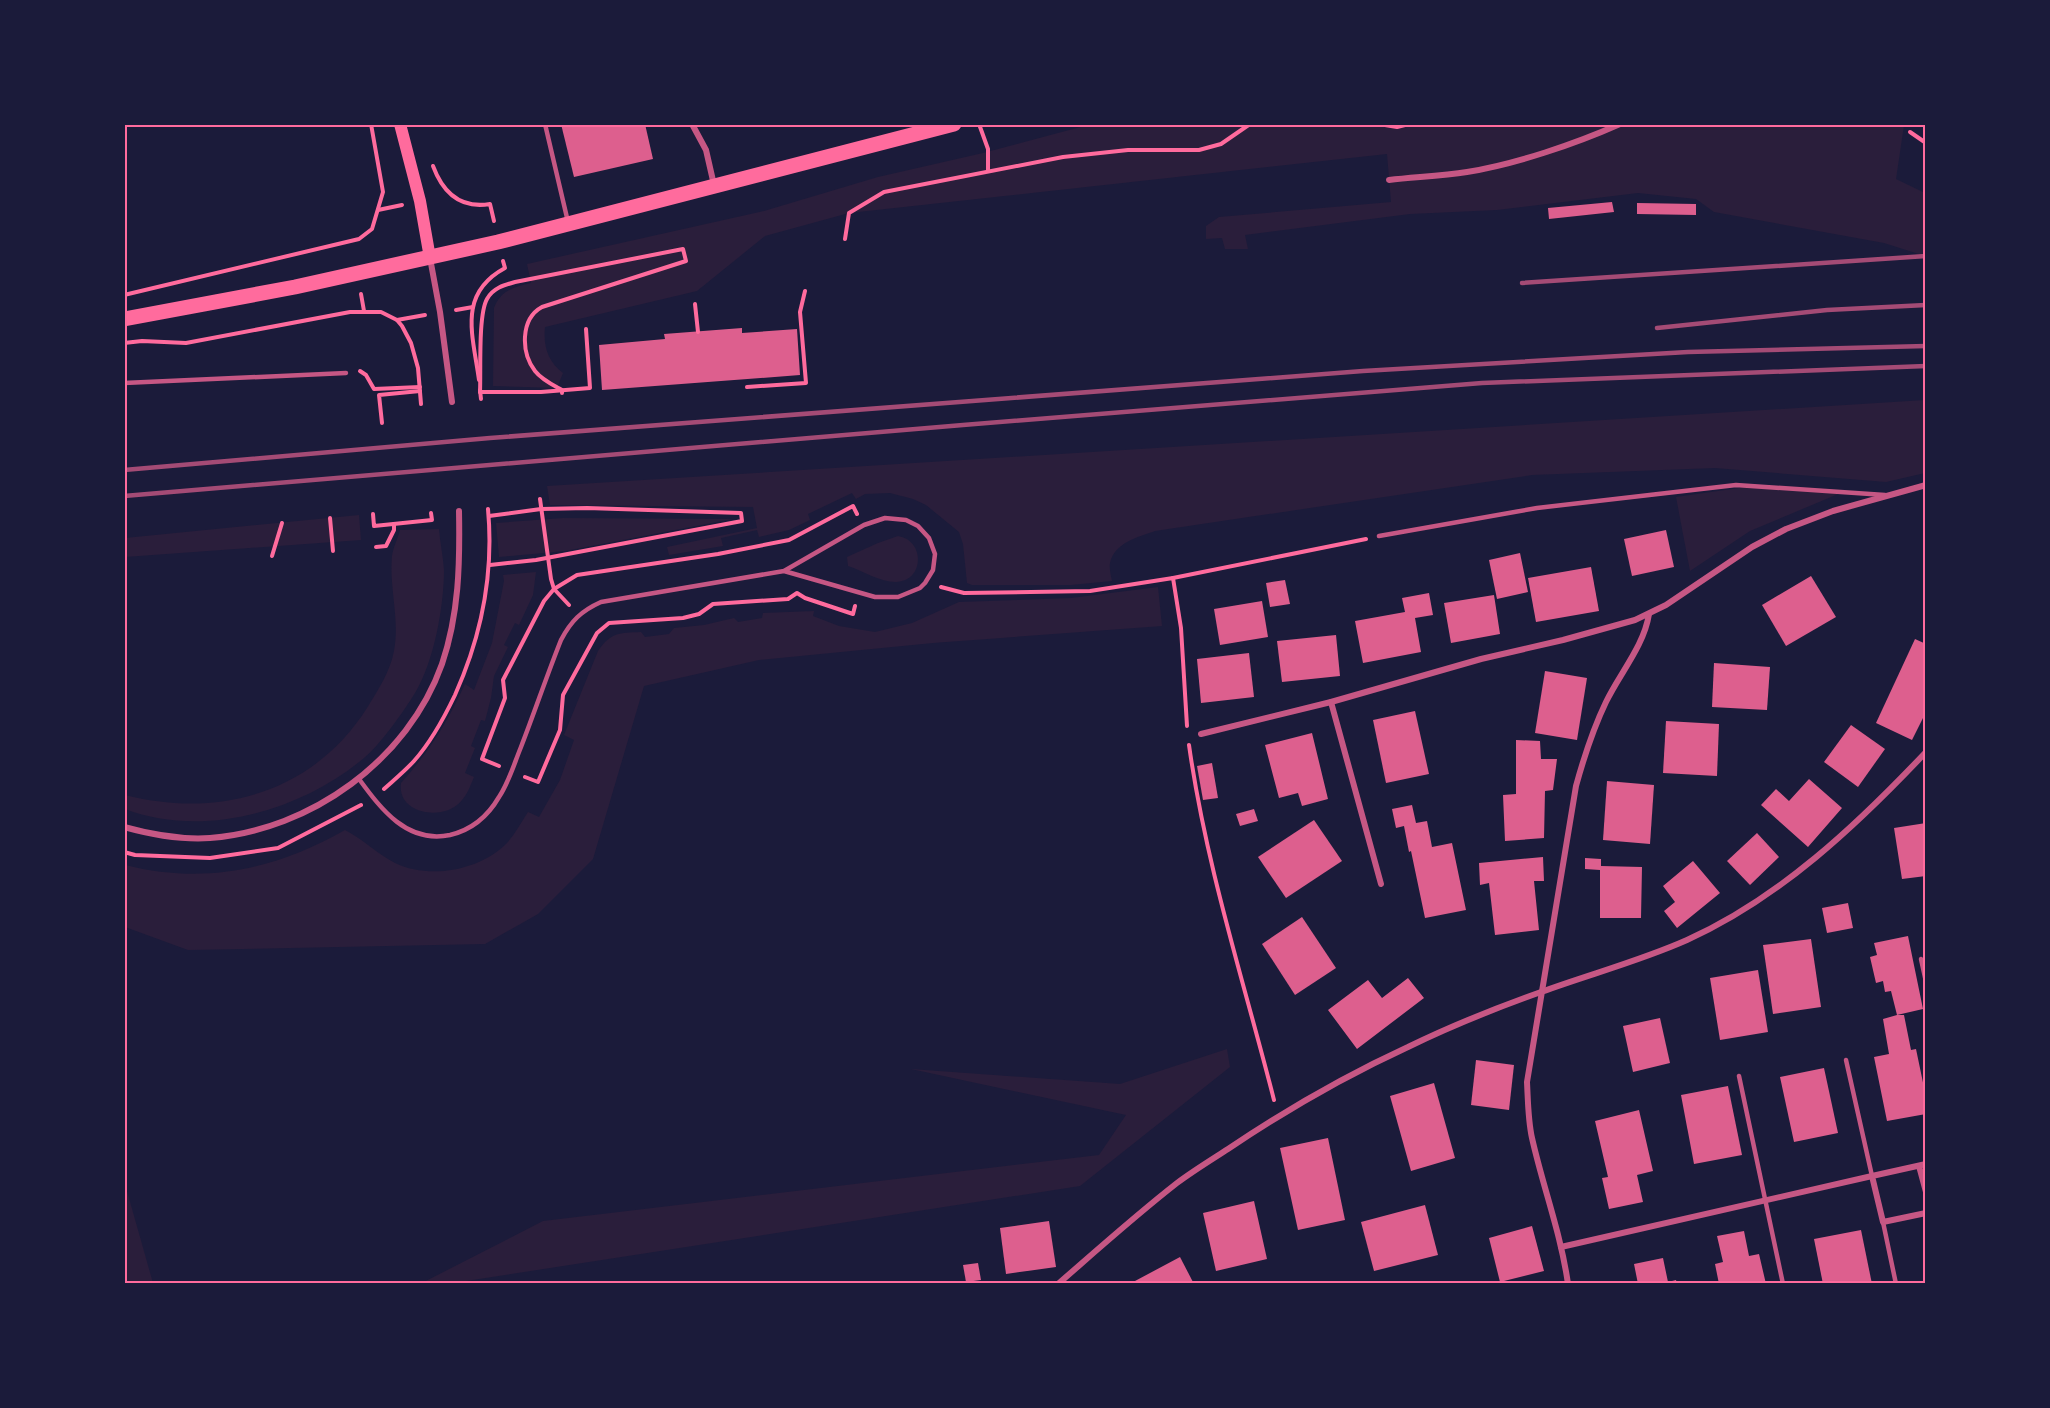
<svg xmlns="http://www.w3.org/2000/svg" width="2050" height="1408" viewBox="0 0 2050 1408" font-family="Lato,sans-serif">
<rect width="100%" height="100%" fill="#1b1b3a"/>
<g fill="#2a1e3b">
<path d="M 1088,125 L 1904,125 L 1896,179 L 1925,193 L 1925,256 L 1884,243 L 1714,212 L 1696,199 L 1638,193 L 1497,210 L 1410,214 L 1245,235 L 1248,249 L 1225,249 L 1222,238 L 1206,239 L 1206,226 L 1219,217 L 1391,202 L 1387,154 L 849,213 L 765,236 L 697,291 L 545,327 C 543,346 548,362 563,373 L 557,388 L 493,386 L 494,308 C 501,290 514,287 531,283 L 527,264 L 764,211 L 878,177 L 983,153 Z"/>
<path d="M 1925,400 L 1925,473 L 1886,482 L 1715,468 L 1532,475 L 1155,531 C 1138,537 1114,543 1110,563 C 1109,568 1111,576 1112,581 L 1071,585 L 972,585 L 967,583 L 963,544 L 959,532 L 926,505 L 913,499 L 890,493 L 865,494 L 856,499 L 852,493 L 808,514 L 810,520 L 789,530 L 759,537 L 757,530 L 721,538 L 723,546 L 669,555 L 667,547 L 757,528 L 753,507 L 550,505 L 547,486 Z"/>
<polygon points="1753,486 1843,492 1750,531 1690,571 1676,497"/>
<polygon points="359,515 361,540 125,557 125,538"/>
<polygon points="563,518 733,519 565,551 499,557 496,523"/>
<path d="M 439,529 C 440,542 443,556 444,570 C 444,606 434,662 415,693 C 404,711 380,745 364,758 C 301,811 203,839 125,809 L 125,795 C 219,819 313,793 367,708 C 378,690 390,672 394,651 C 400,619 389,588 392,556 C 393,548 398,538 400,530 Z"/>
<path d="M 898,536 C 925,540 925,581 896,582 C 880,582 863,571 848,566 L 847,557 L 878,543 Z"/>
<path d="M 536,572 L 533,595 L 519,625 L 515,623 L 504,645 L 508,647 L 494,676 L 491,698 L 485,721 L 481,720 L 471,746 L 475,748 L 465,773 L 474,777 C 470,787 466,798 457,805 C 439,820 397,813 401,783 C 429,752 447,723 465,684 L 474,690 L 492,643 L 504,581 L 503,575 Z"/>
<path d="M 1158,587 L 1162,626 L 933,643 L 759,660 L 644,686 L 593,859 L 538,914 L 485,944 L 188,950 L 125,927 L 125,865 C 205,885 274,870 345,830 C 363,839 377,854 395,863 C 430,880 481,870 507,843 C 515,834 521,823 528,812 L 539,817 L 560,780 L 574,740 L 564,735 L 598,651 C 611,632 619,633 641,632 L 645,637 L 669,634 L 674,628 L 704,625 L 734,618 L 738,622 L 762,618 L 763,613 L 814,611 L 813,616 L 839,626 L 875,632 L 912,623 L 959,602 L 1071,598 Z"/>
<polygon points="1227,1049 1230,1067 1080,1186 453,1283 422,1283 543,1221 1099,1155 1126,1115 911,1069 1120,1084"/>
<polygon points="124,1184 125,1184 153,1283 125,1283"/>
</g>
<g fill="#dd5f8e">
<polygon points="561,124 645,124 653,159 574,177"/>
<polygon points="1612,202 1614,212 1549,219 1548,208"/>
<polygon points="1637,203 1696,204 1696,215 1637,214"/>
<polygon points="742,328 742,333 797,329 800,375 602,390 599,345 665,339 664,334"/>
<polygon points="1666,530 1674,567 1632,576 1624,539"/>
<polygon points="1520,553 1528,592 1497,599 1489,560"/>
<polygon points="1591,567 1599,611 1536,622 1528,578"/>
<polygon points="1811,576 1836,617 1786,646 1762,605"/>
<polygon points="1285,580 1290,604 1270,607 1266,583"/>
<polygon points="1429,593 1433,615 1415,618 1421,652 1363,663 1355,621 1405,612 1402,598"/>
<polygon points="1494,595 1500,634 1451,643 1444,603"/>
<polygon points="1262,601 1268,637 1220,645 1214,609"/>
<polygon points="1336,635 1340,676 1282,682 1277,641"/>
<polygon points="1915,639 1926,644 1926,712 1912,740 1876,723"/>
<polygon points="1249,653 1254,697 1201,703 1197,659"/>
<polygon points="1714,663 1770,667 1767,710 1712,707"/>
<polygon points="1545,671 1587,678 1577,740 1535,733"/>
<polygon points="1415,711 1429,774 1386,783 1373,720"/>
<polygon points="1666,721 1719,724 1717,776 1663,773"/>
<polygon points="1851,725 1885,749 1858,787 1824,762"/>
<polygon points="1312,733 1328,799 1302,806 1298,793 1279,798 1265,745"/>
<polygon points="1516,740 1540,741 1541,759 1557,759 1553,790 1545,791 1544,838 1505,841 1503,795 1516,794"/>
<polygon points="1212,763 1218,798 1203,800 1197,766"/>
<polygon points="1809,779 1842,808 1808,847 1761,805 1776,789 1789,801"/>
<polygon points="1607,781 1654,785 1650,844 1603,840"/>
<polygon points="1412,805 1416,823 1427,821 1432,847 1452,843 1466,910 1425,918 1411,851 1409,852 1404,826 1396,828 1392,809"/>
<polygon points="1254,809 1258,821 1240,826 1236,814"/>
<polygon points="1314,820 1342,861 1286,898 1258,857"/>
<polygon points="1926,823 1926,876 1902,879 1894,828"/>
<polygon points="1757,833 1779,857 1750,885 1727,861"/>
<polygon points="1543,857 1544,881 1534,881 1539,930 1495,935 1489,883 1480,885 1479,863"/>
<polygon points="1585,858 1601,859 1601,866 1642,867 1641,918 1600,918 1600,870 1585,869"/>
<polygon points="1693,861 1720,893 1677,928 1664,911 1675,902 1663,886"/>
<polygon points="1848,903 1853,928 1827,933 1822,908"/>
<polygon points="1302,917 1336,968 1295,995 1262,944"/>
<polygon points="1908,936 1923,1009 1897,1015 1904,1015 1911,1050 1916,1049 1926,1097 1926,1114 1887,1121 1874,1057 1889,1054 1883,1019 1897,1015 1891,991 1885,992 1883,981 1876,983 1870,957 1877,955 1874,943"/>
<polygon points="1811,939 1821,1007 1773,1014 1763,945"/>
<polygon points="1758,970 1768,1032 1720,1040 1710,978"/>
<polygon points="1408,978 1424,998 1357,1049 1328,1010 1368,980 1382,998"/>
<polygon points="1660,1018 1670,1063 1633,1072 1623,1026"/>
<polygon points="1476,1060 1514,1065 1509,1110 1471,1105"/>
<polygon points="1824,1068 1838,1133 1794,1142 1780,1077"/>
<polygon points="1434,1083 1455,1158 1411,1171 1390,1096"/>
<polygon points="1728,1086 1742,1155 1694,1164 1681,1095"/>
<polygon points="1639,1110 1653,1171 1637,1175 1643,1202 1609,1209 1602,1178 1608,1177 1595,1121"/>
<polygon points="1328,1138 1345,1220 1298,1230 1280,1148"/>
<polygon points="1254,1201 1267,1259 1216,1271 1203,1213"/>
<polygon points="1425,1205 1438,1255 1374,1271 1361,1222"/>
<polygon points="1049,1221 1056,1267 1006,1274 1000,1228"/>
<polygon points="1532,1226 1544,1271 1500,1282 1489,1238"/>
<polygon points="1861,1230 1872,1284 1823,1284 1814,1239"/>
<polygon points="1744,1231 1749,1256 1759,1254 1766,1284 1719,1284 1715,1264 1723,1262 1717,1236"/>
<polygon points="1180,1257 1194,1284 1136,1284 1135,1281"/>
<polygon points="1663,1258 1668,1282 1676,1280 1677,1284 1638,1284 1634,1264"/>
<polygon points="978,1263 981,1280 966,1282 963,1265"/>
</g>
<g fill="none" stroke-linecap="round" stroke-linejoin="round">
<g stroke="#ff6b9d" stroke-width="4">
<polyline points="979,124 988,149 988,171"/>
<polyline points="1379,124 1397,127 1409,124"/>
<polyline points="1910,132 1926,143"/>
<path d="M 433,166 C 443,193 460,209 490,204 L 494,221"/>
<polyline points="378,210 402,205"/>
<polyline points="845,239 849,213 884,192 1063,157 1128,150 1199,150 1221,144 1250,124"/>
<polyline points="361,294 364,311"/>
<polyline points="124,295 359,239 372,229 383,192 371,124"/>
<polyline points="695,304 698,332"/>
<polyline points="456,310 473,307"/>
<polyline points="397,320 425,315"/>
<polyline points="124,343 142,341 186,343 350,312 381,312 397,320 402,326 411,343 418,368 421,404"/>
<polyline points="360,371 366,375 374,389 420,387"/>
<path d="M 479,380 C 473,335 457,294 505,268 L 503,261"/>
<polyline points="747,387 806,383 800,312 805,291"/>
<polyline points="480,390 481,399"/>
<path d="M 480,392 C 481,371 478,315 487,299 C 493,288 504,285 515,282 L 683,249 L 686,261 L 542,307 C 520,319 521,353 535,371 C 542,380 553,385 562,390 L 562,393"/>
<polyline points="480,392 541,392 590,388 586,329"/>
<polyline points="382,423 379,395 420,391"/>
<polyline points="540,499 551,579 554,589 569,605"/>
<polyline points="373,514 374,526 432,520 431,513"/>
<polyline points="489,516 541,509 587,508 741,513 742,521 536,560 490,565"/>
<polyline points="330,518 333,551"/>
<polyline points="376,547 386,546 394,530 394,524"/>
<polyline points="272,556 282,523"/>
<polyline points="1173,578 1366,539"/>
<polyline points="941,587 964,593 1090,591 1173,578 1181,628 1187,726"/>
<path d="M 1189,745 C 1206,866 1244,982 1274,1100"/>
<polyline points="499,766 482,759 505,698 503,680 544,601 554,589 577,575 718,554 789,540 853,506 857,514"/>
<polyline points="525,777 538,782 560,730 563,695 597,633 609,623 683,618 699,614 713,604 788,599 797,593 805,598 853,614 855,606"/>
<path d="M 384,789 C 394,780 405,771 414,761 C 431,742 444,718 455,695 C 482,635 494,574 488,509"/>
<polyline points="124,852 135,855 210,858 278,848 361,805"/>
</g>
<g stroke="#c65784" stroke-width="4.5">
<polyline points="545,124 568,222"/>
<polyline points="124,383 346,373"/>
<polyline points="1379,536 1537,508 1736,485 1885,495"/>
<path d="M 359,779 C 381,809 407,844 450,835 C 471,830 488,816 499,797 C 509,782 514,764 521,747 C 535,711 547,675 561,640 C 571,621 581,611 601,602 L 784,571 L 864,525 L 885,518 L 906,520 L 918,526 L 929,538 L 935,554 L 933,570 L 925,583 L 920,588 L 898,597 L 875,597 L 784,571"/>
<polyline points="1921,959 1926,982"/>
<polyline points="1846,1060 1872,1176"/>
<polyline points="1739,1076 1783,1284"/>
<polyline points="1883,1222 1896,1284"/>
</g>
<g stroke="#c65784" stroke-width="6">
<polyline points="692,124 706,150 714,185"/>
<path d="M 1389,180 C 1415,177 1441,176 1467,172 C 1516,164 1575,144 1620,124"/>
<polyline points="430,258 440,312 452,402"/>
<polyline points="1331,702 1381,884"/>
<polyline points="1201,734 1331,702 1481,659 1563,640 1635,620 1666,605 1752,547 1786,529 1833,511 1926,485"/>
<path d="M 124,827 C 153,835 181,840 210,838 C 311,830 408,760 442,664 C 459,614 460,564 459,511"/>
<polyline points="1926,1164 1872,1176 1883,1222 1926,1213"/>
<polyline points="1919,1166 1926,1192"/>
<polyline points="1561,1247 1872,1176"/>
<path d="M 1058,1284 C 1097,1250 1136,1215 1177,1183 C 1193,1171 1211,1160 1228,1149 C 1286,1110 1345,1076 1408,1047 C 1451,1026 1496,1008 1541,992 C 1590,974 1640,961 1687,940 C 1780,898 1857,825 1926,752"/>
<path d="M 1568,1284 C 1561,1234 1543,1187 1532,1138 C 1528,1120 1528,1101 1527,1082 L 1576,786 C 1584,757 1593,729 1606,702 C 1620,673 1644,646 1649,614"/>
</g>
<polyline stroke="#ff6b9d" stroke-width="12" points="400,124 420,201 430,258"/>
<polyline stroke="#ff6b9d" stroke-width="15" points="124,319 295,287 498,242 954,124"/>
<g stroke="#a44b75" stroke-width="4.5">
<polyline points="1522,283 1926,256"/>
<polyline points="1657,328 1827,310 1926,305"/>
<polyline points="124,470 490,438 1363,371 1688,352 1926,346"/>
<polyline points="124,496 963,425 1482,383 1926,366"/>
</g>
</g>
<rect width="2050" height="1408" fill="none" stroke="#1b1b3a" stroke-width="252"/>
<rect x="126" y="126" width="1798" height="1156" fill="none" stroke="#ff6b9d" stroke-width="2"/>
</svg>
